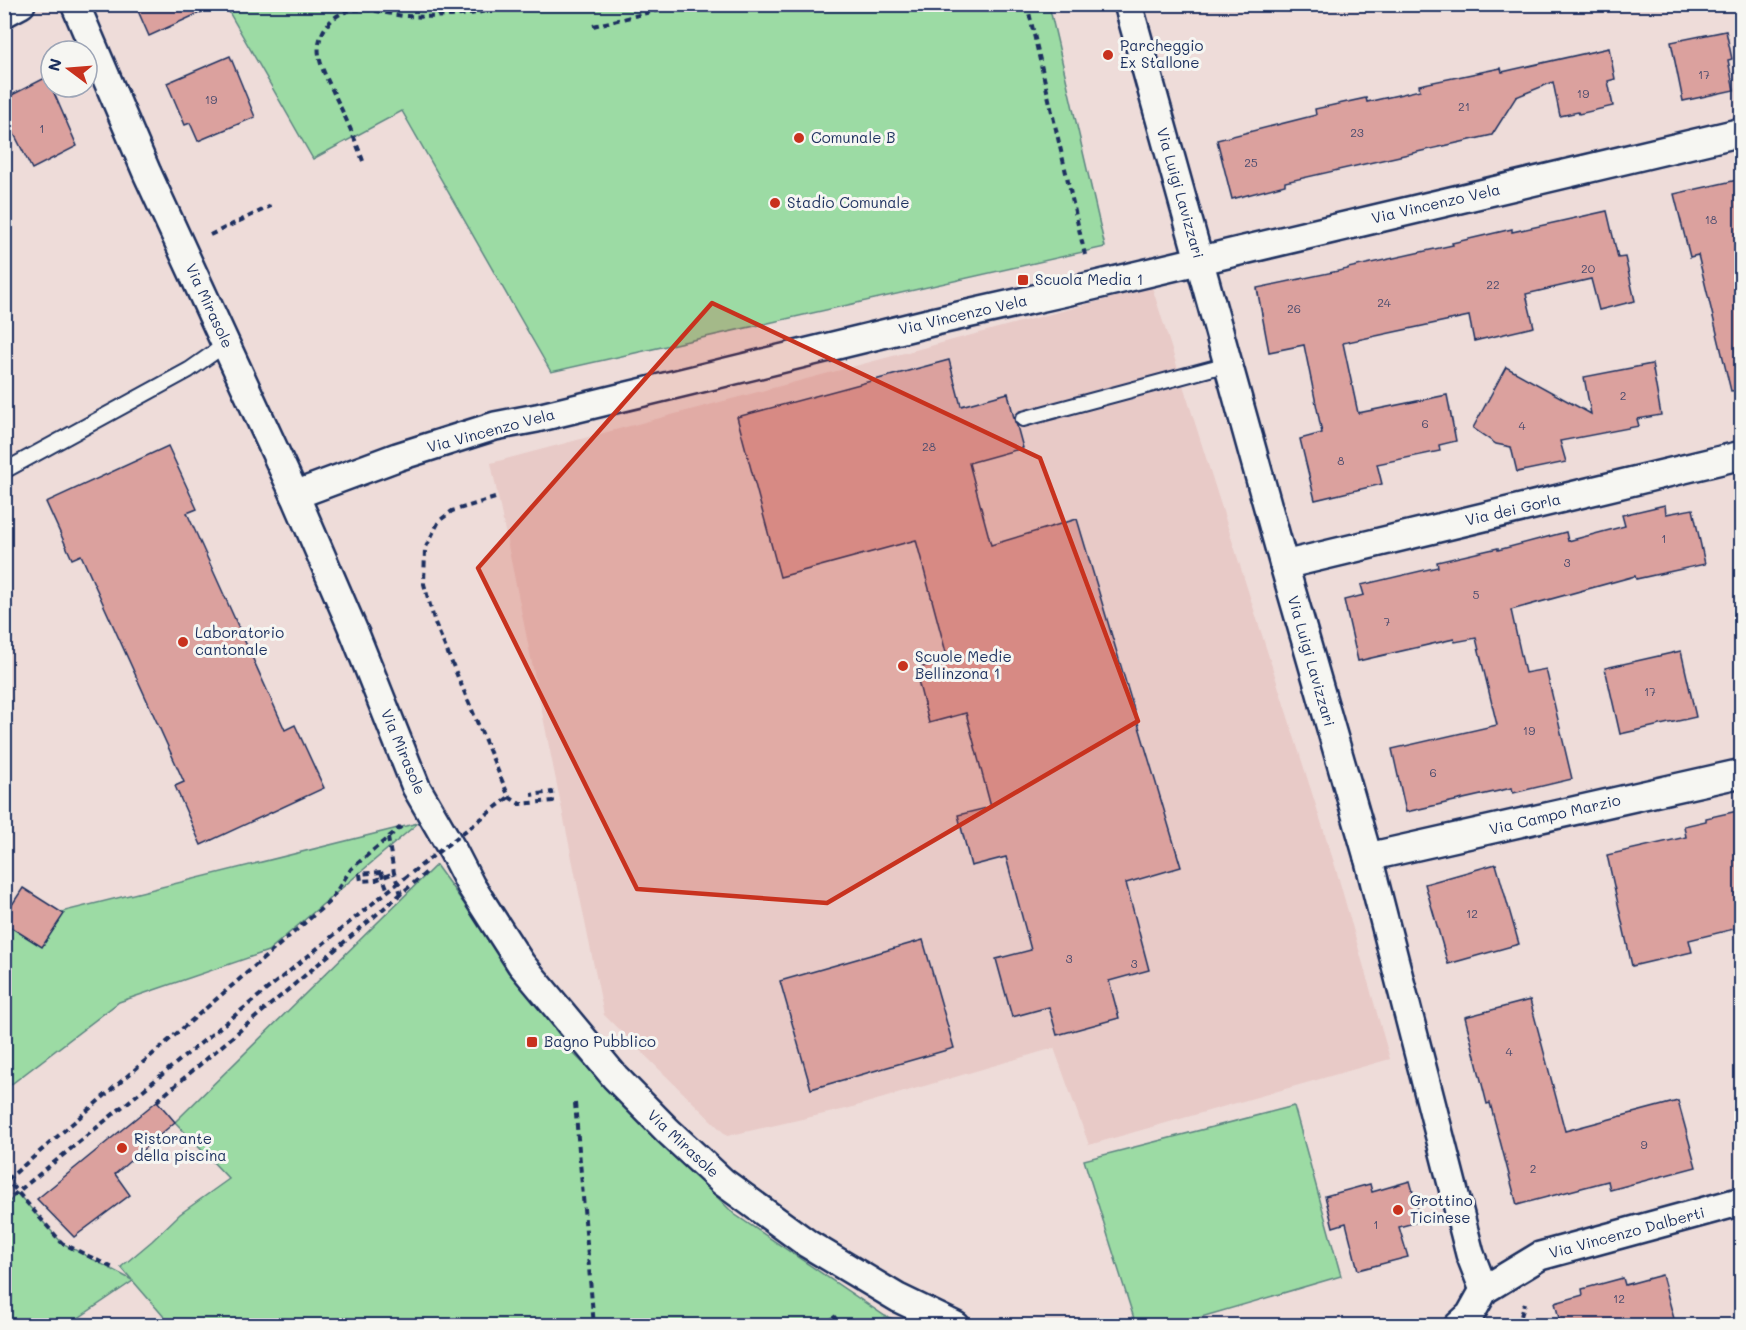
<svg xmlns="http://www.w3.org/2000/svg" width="1746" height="1330" viewBox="0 0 1746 1330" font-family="Mali,sans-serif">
<rect width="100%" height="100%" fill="#eedcd9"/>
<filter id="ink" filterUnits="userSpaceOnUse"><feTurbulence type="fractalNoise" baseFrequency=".0167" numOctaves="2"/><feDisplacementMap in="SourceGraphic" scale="12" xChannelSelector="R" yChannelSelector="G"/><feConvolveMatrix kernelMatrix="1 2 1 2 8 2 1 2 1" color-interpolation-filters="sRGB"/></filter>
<g filter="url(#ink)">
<polygon fill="#e8cac7" points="1152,287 1336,869 1390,1059 1089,1145 1054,1048 846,1109 727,1136 604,1015 491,463"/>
<g fill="#9cdba4" stroke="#5c8581" stroke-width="1.5">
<polygon points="225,5 1049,5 1105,247 551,372 402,111 313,159"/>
<polygon points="418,823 268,951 119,1002 5,1089 5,916 17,923"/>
<polygon points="436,865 571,1051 734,1214 885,1316 909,1325 171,1325 133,1281 68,1325 5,1326 5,1207 17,1193 62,1243 132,1280 121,1267 152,1241 180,1214 229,1179 175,1122"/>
<polygon points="1294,1106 1341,1276 1174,1325 1136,1325 1084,1160"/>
</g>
<g fill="#dba19e" stroke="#1b2f5e" stroke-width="1.5">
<polygon points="135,4 219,4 149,36"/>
<polygon points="1726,31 1732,59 1728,60 1734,90 1683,101 1671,42"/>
<polygon points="1609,48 1615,79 1608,81 1613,106 1579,114 1578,112 1560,116 1553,82 1516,97 1492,135 1285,182 1285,185 1232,199 1217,140 1316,115 1315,109 1366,98 1367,102 1420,90 1419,85 1501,68 1502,72"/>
<polygon points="230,56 255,117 198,141 190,123 185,125 167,83"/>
<polygon points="47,77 77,146 32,169 4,114 4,99"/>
<polygon points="1742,179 1742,390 1731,391 1698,255 1690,257 1674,194"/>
<polygon points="1607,211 1618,258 1625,257 1635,301 1599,310 1591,279 1526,294 1534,327 1474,341 1469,316 1343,343 1358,413 1447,395 1456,441 1439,445 1440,451 1377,464 1382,484 1315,500 1300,439 1322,433 1304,345 1269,352 1257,288 1348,269 1348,268 1453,245 1452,243 1512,229 1512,232"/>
<polygon points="949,360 961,406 1008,393 1015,422 1017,426 1023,448 969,463 991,545 1077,519 1181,867 1126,883 1149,970 1109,981 1119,1018 1057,1035 1049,1007 1012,1017 996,959 1031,950 1006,857 971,866 958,815 991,807 966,713 929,723 915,669 948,660 916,540 780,577 737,417"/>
<polygon points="1652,364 1661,415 1637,419 1639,426 1560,441 1566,462 1517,472 1511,447 1496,444 1473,428 1506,367 1591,414 1584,377"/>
<polygon points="168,446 197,509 187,513 285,730 295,725 324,788 201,845 175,786 184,782 81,555 72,559 46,502"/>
<polygon points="1665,505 1666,514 1693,509 1705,564 1636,579 1635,576 1511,610 1525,673 1546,669 1572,779 1513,793 1512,788 1406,812 1392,749 1497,725 1476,638 1455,642 1454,639 1358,661 1344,600 1364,595 1361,585 1438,567 1437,562 1498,548 1498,550 1566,532 1568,541 1625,526 1622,515"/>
<polygon points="1681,651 1696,717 1620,734 1605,668"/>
<polygon points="1742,810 1742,927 1689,940 1692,952 1632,966 1607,855 1686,837 1684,826 1706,821 1706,818"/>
<polygon points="1496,864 1519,944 1448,964 1425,884"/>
<polygon points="23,888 64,914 42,947 4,923 4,917"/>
<polygon points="923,940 954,1048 811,1089 780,981"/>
<polygon points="1530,1000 1565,1131 1678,1101 1696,1167 1610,1190 1608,1181 1517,1205 1490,1103 1487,1104 1465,1017"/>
<polygon points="157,1101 175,1122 115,1174 130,1195 74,1237 37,1199"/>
<polygon points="1410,1181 1421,1221 1399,1227 1408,1257 1358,1270 1346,1223 1333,1227 1325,1196 1370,1184 1372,1192"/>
<polygon points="1662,1275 1676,1326 1561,1326 1555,1303 1583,1295 1582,1289 1623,1278 1625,1285"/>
</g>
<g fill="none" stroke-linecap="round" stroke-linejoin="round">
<defs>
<g id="lane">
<polyline points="1023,419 1228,364"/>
<polyline points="4,471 189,370 226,344"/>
</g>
<g id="street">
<polyline points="75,4 147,173 295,495 355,634 416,787 453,851 471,886 521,964 615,1077 668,1131 723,1182 808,1244 898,1298 956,1326"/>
<polyline points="1128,4 1284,565 1368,857 1470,1254 1484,1290"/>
<polyline points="4,13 21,4"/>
<polyline points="295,495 397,457 495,426 537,418 936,321 1092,286 1742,132"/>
<polyline points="1284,565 1742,455"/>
<polyline points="1368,857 1742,773"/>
<polyline points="1458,1326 1470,1315 1484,1290 1540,1256 1742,1201"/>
</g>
</defs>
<use href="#lane" stroke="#1b2f5e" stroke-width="18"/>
<use href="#street" stroke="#1b2f5e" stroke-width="32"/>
<g stroke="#1b2f5e" stroke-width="4" stroke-dasharray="6 4.5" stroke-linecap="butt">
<polyline points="1027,4 1085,255"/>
<polyline points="593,26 684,4"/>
<path d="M 363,161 C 355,139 346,118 336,98 C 330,84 321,70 319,55 C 316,37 328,18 345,12 C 364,5 385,14 404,16 C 441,18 477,16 512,4"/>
<polyline points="210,235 271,206"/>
<polyline points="495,498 452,511 439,521 425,549 424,584 435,623 509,797 520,804 553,801 552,792 531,795"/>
<polyline points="388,838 394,873 401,894"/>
<polyline points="381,872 360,874 361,881 376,880 394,873"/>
<polyline points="157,1101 429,870"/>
<polyline points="575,1103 594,1326"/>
<polyline points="7,1180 330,901 351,869 403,825"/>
<polyline points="4,1182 7,1180 62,1243 115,1269"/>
<polyline points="823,1326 836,1316"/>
<polyline points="1518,1326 1525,1303"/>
</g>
<use href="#lane" stroke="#f6f6f2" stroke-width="14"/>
<use href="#street" stroke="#f6f6f2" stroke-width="27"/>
<g stroke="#1b2f5e" stroke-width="4" stroke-dasharray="6 4.5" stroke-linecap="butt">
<polyline points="381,872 388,891"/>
<polyline points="4,1203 388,891 509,797"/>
</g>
</g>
</g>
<path fill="#c8321e" fill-opacity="0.2" stroke="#c8321e" stroke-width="4.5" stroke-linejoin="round" d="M 712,303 L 1040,458 L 1138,721 L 827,903 L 637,889 L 478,568 Z"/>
<g fill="#c8321e" stroke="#f6f6f2" stroke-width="2">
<circle cx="1108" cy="55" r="6"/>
<circle cx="799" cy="138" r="6"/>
<circle cx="775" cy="203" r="6"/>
<rect x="1017" y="274" width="12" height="12" rx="3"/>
<circle cx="183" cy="642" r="6"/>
<circle cx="903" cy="666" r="6"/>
<rect x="526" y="1036" width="12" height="12" rx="3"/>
<circle cx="122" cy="1148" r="6"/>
<circle cx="1398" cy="1210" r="6"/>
</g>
<g text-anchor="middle" stroke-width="6" stroke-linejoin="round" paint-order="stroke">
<g font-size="12" fill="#4b4c6e">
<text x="1704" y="79">17</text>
<text x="1583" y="98">19</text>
<text x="211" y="104">19</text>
<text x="1464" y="111">21</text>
<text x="42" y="133">1</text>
<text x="1357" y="137">23</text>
<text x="1251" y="167">25</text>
<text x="1711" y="224">18</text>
<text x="1588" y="273">20</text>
<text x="1493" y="289">22</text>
<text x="1384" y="307">24</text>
<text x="1294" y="313">26</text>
<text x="1623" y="400">2</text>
<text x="1425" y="428">6</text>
<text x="1522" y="430">4</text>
<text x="929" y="451">28</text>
<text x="1341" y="465">8</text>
<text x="1664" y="543">1</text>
<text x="1567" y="567">3</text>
<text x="1476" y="599">5</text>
<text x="1387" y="626">7</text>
<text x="1650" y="696">17</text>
<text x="1529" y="735">19</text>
<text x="1433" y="777">6</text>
<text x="1472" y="918">12</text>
<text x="1069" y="963">3</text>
<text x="1134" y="968">3</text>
<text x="1509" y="1056">4</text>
<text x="1644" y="1149">9</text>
<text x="1533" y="1173">2</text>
<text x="1376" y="1229">1</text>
<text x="1619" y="1303">12</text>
</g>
<g font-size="15" fill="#1b2f5e" stroke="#f6f6f2" text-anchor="start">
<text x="1120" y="51">Parcheggio<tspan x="1120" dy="17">Ex Stallone</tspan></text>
<text x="811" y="143">Comunale B</text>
<text x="787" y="208">Stadio Comunale</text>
<text x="1035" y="285">Scuola Media 1</text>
<text x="195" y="638">Laboratorio<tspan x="195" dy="17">cantonale</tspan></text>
<text x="915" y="662">Scuole Medie<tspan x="915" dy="17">Bellinzona 1</tspan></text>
<text x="544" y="1047">Bagno Pubblico</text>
<text x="134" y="1144">Ristorante<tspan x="134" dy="17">della piscina</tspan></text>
<text x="1410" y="1206">Grottino<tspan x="1410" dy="17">Ticinese</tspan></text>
</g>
<g font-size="15" fill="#1b2f5e" stroke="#f6f6f2">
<text transform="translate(1180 193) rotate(74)" y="5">Via Luigi Lavizzari</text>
<text transform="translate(1436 204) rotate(-13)" y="5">Via Vincenzo Vela</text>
<text transform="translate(209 306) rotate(65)" y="5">Via Mirasole</text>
<text transform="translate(963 315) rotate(-13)" y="5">Via Vincenzo Vela</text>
<text transform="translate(491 431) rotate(-15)" y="5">Via Vincenzo Vela</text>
<text transform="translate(1513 510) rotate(-13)" y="5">Via dei Gorla</text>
<text transform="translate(1311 661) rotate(74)" y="5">Via Luigi Lavizzari</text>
<text transform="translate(403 752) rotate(67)" y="5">Via Mirasole</text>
<text transform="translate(1555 815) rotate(-13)" y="5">Via Campo Marzio</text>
<text transform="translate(683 1144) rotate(43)" y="5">Via Mirasole</text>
<text transform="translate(1627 1233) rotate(-15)" y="5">Via Vincenzo Dalberti</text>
</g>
</g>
<rect width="1746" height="1330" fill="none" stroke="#f6f6f2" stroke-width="24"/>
<rect x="12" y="12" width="1722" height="1306" fill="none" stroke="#1b2f5e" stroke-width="2" filter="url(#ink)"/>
<g transform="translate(69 69) rotate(286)"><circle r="28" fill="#f6f6f2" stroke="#9ea6b7" stroke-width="1.5"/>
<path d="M0-4.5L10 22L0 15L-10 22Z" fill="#c8321e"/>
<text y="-9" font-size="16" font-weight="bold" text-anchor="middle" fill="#1b2f5e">N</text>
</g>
</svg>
